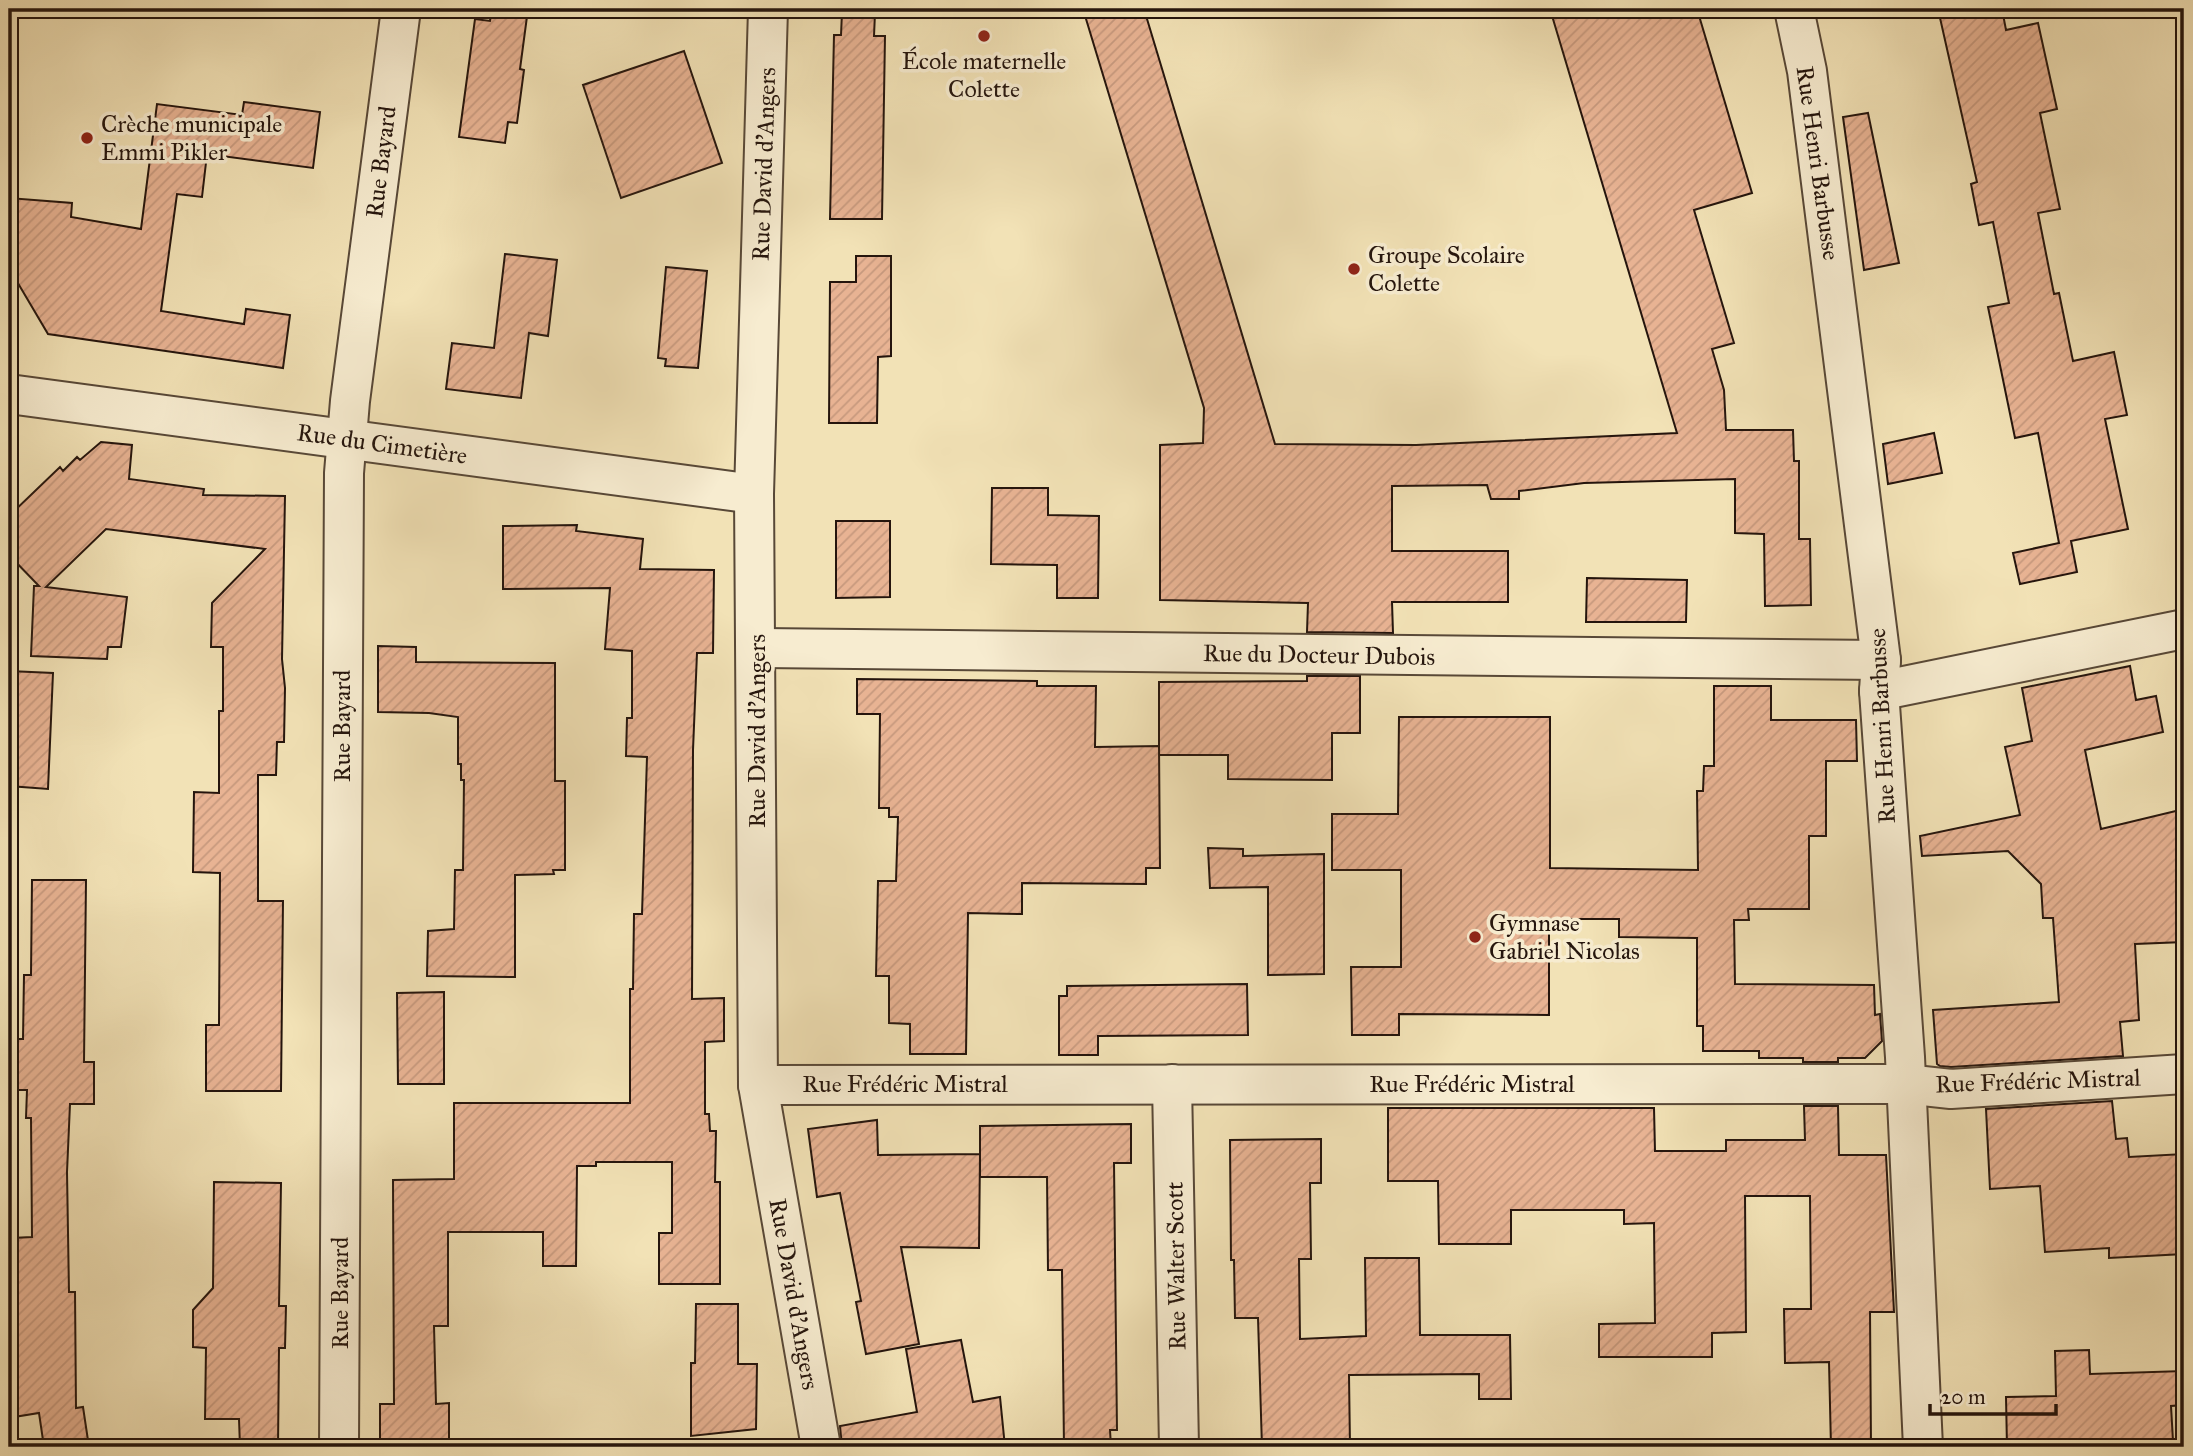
<svg xmlns="http://www.w3.org/2000/svg" width="2193" height="1456" viewBox="0 0 2193 1456" font-family="'IM FELL Great Primer',serif">
<defs>
<pattern id="building-hatch" width="6" height="6" patternUnits="userSpaceOnUse" patternTransform="scale(1.75)"><rect width="6" height="6" fill="#e8b393"/><path d="M-1 1l2-2M0 6l6-6M5 7l2-2" fill="none" stroke="#c7997e"/></pattern>
</defs>
<rect width="100%" height="100%" fill="#f2e2b6"/>
<filter id="stains"><feTurbulence type="fractalNoise" baseFrequency=".00286" numOctaves="4"/><feColorMatrix values="0 0 0 0 .2 0 0 0 0 .09 0 0 0 0 .02 0 0 0 .5 -.17"/></filter>
<radialGradient id="worn" r=".72"><stop offset=".6" stop-color="#630" stop-opacity="0"/><stop offset="1" stop-color="#630" stop-opacity=".3"/></radialGradient>
<g fill="url(#building-hatch)" stroke="#25150d" stroke-width="2">
<polygon points="492,9 528,9 520,69 524,70 517,123 508,122 505,143 459,137 475,19 490,21"/>
<polygon points="1083,9 1144,9 1275,444 1416,445 1677,433 1550,9 1697,9 1752,193 1694,210 1734,343 1712,349 1724,390 1726,430 1793,430 1794,461 1799,461 1799,539 1810,539 1811,605 1765,606 1764,534 1735,533 1735,479 1584,483 1519,491 1519,499 1491,499 1487,485 1392,486 1392,551 1508,551 1508,602 1392,602 1393,633 1307,632 1308,603 1160,600 1160,445 1203,443 1204,408"/>
<polygon points="1938,9 2002,9 2006,30 2038,23 2057,109 2040,113 2060,209 2038,213 2054,294 2059,293 2073,361 2114,352 2127,415 2105,419 2128,529 2071,541 2077,572 2020,584 2013,553 2059,543 2038,433 2015,438 1988,307 2009,303 1993,222 1979,225 1971,184 1977,182"/>
<polygon points="842,12 875,13 874,36 885,36 882,219 830,219 834,35 841,35"/>
<polygon points="684,51 722,163 621,198 583,85"/>
<polygon points="244,102 320,112 313,168 207,154 202,197 177,194 161,311 244,324 246,309 290,315 283,368 48,334 9,268 9,198 72,203 71,217 141,229 157,104 242,115"/>
<polygon points="1868,113 1899,263 1864,270 1843,117"/>
<polygon points="505,254 557,260 548,336 529,333 521,398 446,389 452,343 494,348"/>
<polygon points="856,256 891,256 891,356 878,357 877,423 829,423 830,282 856,282"/>
<polygon points="666,267 707,271 698,368 665,366 666,359 658,358"/>
<polygon points="1934,433 1942,473 1888,484 1883,444"/>
<polygon points="101,442 132,445 129,479 204,489 203,495 285,496 282,659 285,688 284,742 277,742 276,775 258,775 258,901 283,901 281,1091 206,1091 206,1025 219,1025 220,873 193,872 194,792 219,793 219,711 223,711 223,647 211,647 212,603 265,549 106,529 46,587 127,597 121,647 108,647 107,659 31,656 34,586 39,586 9,555 9,516 60,467 63,471 77,457 80,460"/>
<polygon points="992,488 1048,488 1048,515 1099,516 1098,598 1057,598 1057,565 991,564"/>
<polygon points="836,521 890,521 890,597 836,598"/>
<polygon points="577,525 576,531 643,539 640,569 714,570 713,653 697,653 693,750 692,999 724,998 724,1041 705,1042 705,1114 709,1114 710,1131 716,1131 715,1182 720,1182 720,1284 659,1284 659,1233 672,1233 672,1162 596,1162 596,1166 577,1166 576,1266 543,1266 543,1232 448,1232 448,1326 434,1326 436,1404 449,1403 449,1441 380,1442 380,1404 394,1404 393,1180 454,1179 454,1103 630,1103 630,989 633,989 634,914 642,914 647,757 626,756 627,718 632,718 632,651 605,649 610,588 503,589 503,526"/>
<polygon points="1587,578 1687,580 1686,622 1586,622"/>
<polygon points="378,646 416,647 416,662 555,663 555,781 565,781 565,870 553,870 554,874 515,875 515,977 427,976 428,931 454,929 455,870 463,870 464,780 461,780 461,764 458,764 458,717 429,713 378,712"/>
<polygon points="2130,666 2136,700 2156,696 2163,732 2085,750 2101,829 2184,809 2184,942 2135,944 2139,1020 2120,1022 2123,1056 1951,1067 1940,1066 1937,1064 1933,1010 2059,1002 2053,918 2043,918 2041,884 2008,851 1922,856 1920,836 2020,815 2005,747 2032,741 2022,688"/>
<polygon points="9,671 53,673 48,789 9,786"/>
<polygon points="1307,676 1360,676 1360,733 1332,733 1332,780 1228,779 1228,755 1159,755 1159,682 1307,681"/>
<polygon points="857,679 1037,681 1037,686 1096,686 1095,747 1159,746 1160,868 1146,868 1146,884 1022,883 1022,914 968,913 966,1054 910,1054 910,1024 889,1023 889,976 876,976 878,881 896,881 898,817 889,817 889,808 879,808 880,714 857,714"/>
<polygon points="1714,686 1771,686 1771,720 1856,720 1857,761 1826,761 1826,836 1809,836 1809,909 1748,909 1749,920 1734,920 1735,984 1874,985 1875,1015 1880,1014 1882,1041 1865,1058 1838,1058 1838,1062 1803,1062 1803,1058 1759,1058 1759,1051 1703,1051 1703,1026 1697,1026 1697,938 1619,937 1619,919 1549,919 1549,1015 1399,1014 1399,1035 1352,1035 1351,967 1401,967 1401,870 1332,870 1332,814 1398,814 1399,717 1550,717 1550,868 1698,870 1697,791 1703,791 1704,766 1714,766"/>
<polygon points="1208,848 1243,849 1243,856 1324,854 1324,974 1268,975 1268,887 1210,888"/>
<polygon points="32,880 86,880 84,1062 94,1062 94,1104 70,1104 67,1172 69,1292 75,1292 76,1408 83,1407 89,1447 44,1447 39,1413 14,1417 12,1238 32,1237 31,1118 26,1118 27,1090 10,1090 11,1039 23,1039 24,975 31,975"/>
<polygon points="1247,984 1248,1035 1098,1036 1098,1055 1059,1055 1059,996 1067,996 1067,986"/>
<polygon points="444,992 444,1084 398,1084 397,993"/>
<polygon points="2112,1101 2116,1139 2127,1138 2129,1157 2184,1154 2184,1254 2109,1258 2109,1248 2045,1252 2040,1186 1990,1189 1986,1109"/>
<polygon points="1804,1106 1838,1106 1839,1155 1886,1155 1894,1312 1870,1312 1871,1447 1831,1447 1829,1362 1785,1363 1784,1309 1811,1309 1810,1196 1745,1196 1746,1332 1712,1333 1712,1357 1599,1357 1599,1324 1655,1323 1654,1223 1624,1224 1624,1210 1511,1210 1511,1244 1439,1244 1438,1181 1388,1181 1388,1108 1654,1108 1655,1151 1726,1151 1726,1140 1805,1140"/>
<polygon points="877,1120 878,1155 980,1154 980,1126 1131,1124 1131,1163 1114,1163 1117,1430 1110,1430 1111,1447 1064,1447 1062,1270 1048,1270 1047,1177 980,1177 980,1155 979,1248 901,1247 919,1344 866,1354 856,1302 861,1301 840,1193 817,1197 808,1129"/>
<polygon points="1321,1139 1321,1183 1310,1183 1311,1259 1299,1259 1300,1339 1366,1336 1365,1258 1419,1258 1420,1335 1510,1335 1511,1399 1479,1399 1479,1374 1349,1375 1350,1447 1262,1447 1258,1318 1235,1318 1234,1260 1231,1260 1230,1140"/>
<polygon points="214,1182 281,1183 279,1306 286,1306 285,1348 279,1348 278,1447 240,1447 239,1419 205,1419 206,1348 193,1347 193,1310 213,1288"/>
<polygon points="696,1304 738,1304 738,1364 757,1364 756,1429 691,1436 691,1363 695,1363"/>
<polygon points="961,1340 973,1402 1000,1397 1005,1447 842,1447 840,1426 917,1412 906,1349"/>
<polygon points="2089,1350 2090,1374 2184,1371 2184,1405 2171,1406 2173,1441 2092,1444 2092,1447 2007,1447 2006,1397 2056,1396 2055,1351"/>
</g>
<g fill="none" stroke-linecap="round" stroke-linejoin="round">
<defs>
<g id="street">
<polyline points="768,9 754,494 758,1085 821,1447"/>
<polyline points="1794,9 1807,71 1881,660 1879,691 1905,1057 1923,1447"/>
<polyline points="9,394 754,494"/>
<polyline points="757,648 1881,660"/>
<polyline points="1879,691 2184,629"/>
<polyline points="1172,1084 1179,1447"/>
<polyline points="758,1085 1905,1084 1951,1089 2184,1074"/>
<polyline points="339,1447 344,473 350,401 401,9"/>
</g>
</defs>
<use href="#street" stroke="#584837" stroke-width="42"/>
<use href="#street" stroke="#f7ecd0" stroke-width="38"/>
</g>
<g fill="#8f2418" stroke="#f7ecd0" stroke-width="2.5">
<circle cx="984" cy="36" r="7"/>
<circle cx="87" cy="138" r="7"/>
<circle cx="1354" cy="269" r="7"/>
<circle cx="1475" cy="937" r="7"/>
</g>
<g text-anchor="middle" stroke-width="7" stroke-linejoin="round" paint-order="stroke">
<g font-size="24" fill="#25150d" stroke="#f7ecd0" text-anchor="start">
<text x="984" y="69" text-anchor="middle">École maternelle<tspan x="984" dy="28">Colette</tspan></text>
<text x="101" y="132">Crèche municipale<tspan x="101" dy="28">Emmi Pikler</tspan></text>
<text x="1368" y="263">Groupe Scolaire<tspan x="1368" dy="28">Colette</tspan></text>
<text x="1489" y="931">Gymnase<tspan x="1489" dy="28">Gabriel Nicolas</tspan></text>
</g>
<g font-size="24" fill="#25150d" stroke="#f7ecd0">
<text transform="translate(381 162) rotate(-83)" y="8">Rue Bayard</text>
<text transform="translate(1818 163) rotate(82)" y="8">Rue Henri Barbusse</text>
<text transform="translate(764 164) rotate(-88)" y="8">Rue David d'Angers</text>
<text transform="translate(382 444) rotate(8)" y="8">Rue du Cimetière</text>
<text transform="translate(1319 655) rotate(1)" y="8">Rue du Docteur Dubois</text>
<text transform="translate(342 726) rotate(-90)" y="8">Rue Bayard</text>
<text transform="translate(1882 726) rotate(-93)" y="8">Rue Henri Barbusse</text>
<text transform="translate(757 731) rotate(-90)" y="8">Rue David d'Angers</text>
<text transform="translate(2038 1081) rotate(-2)" y="8">Rue Frédéric Mistral</text>
<text x="905" y="1092">Rue Frédéric Mistral</text>
<text x="1472" y="1092">Rue Frédéric Mistral</text>
<text transform="translate(1176 1266) rotate(-91)" y="8">Rue Walter Scott</text>
<text transform="translate(340 1293) rotate(-90)" y="8">Rue Bayard</text>
<text transform="translate(794 1294) rotate(80)" y="8">Rue David d'Angers</text>
</g>
</g>
<rect width="2193" height="1456" fill="none" stroke="#f2e2b6" stroke-width="35"/>
<rect x="10" y="10" width="2172" height="1435" fill="none" stroke="#25150d" stroke-width="3.5"/>
<rect x="18" y="18" width="2158" height="1421" fill="none" stroke="#25150d" stroke-width="2"/>
<path d="M1930 1404v10h126v-10" fill="none" stroke="#25150d" stroke-width="3.5"/>
<text x="1941" y="1404" font-size="21" fill="#25150d" stroke="#f7ecd0" stroke-width="5" paint-order="stroke">20 m</text>
<rect width="100%" height="100%" filter="url(#stains)"/>
<rect width="100%" height="100%" fill="url(#worn)"/>
</svg>
